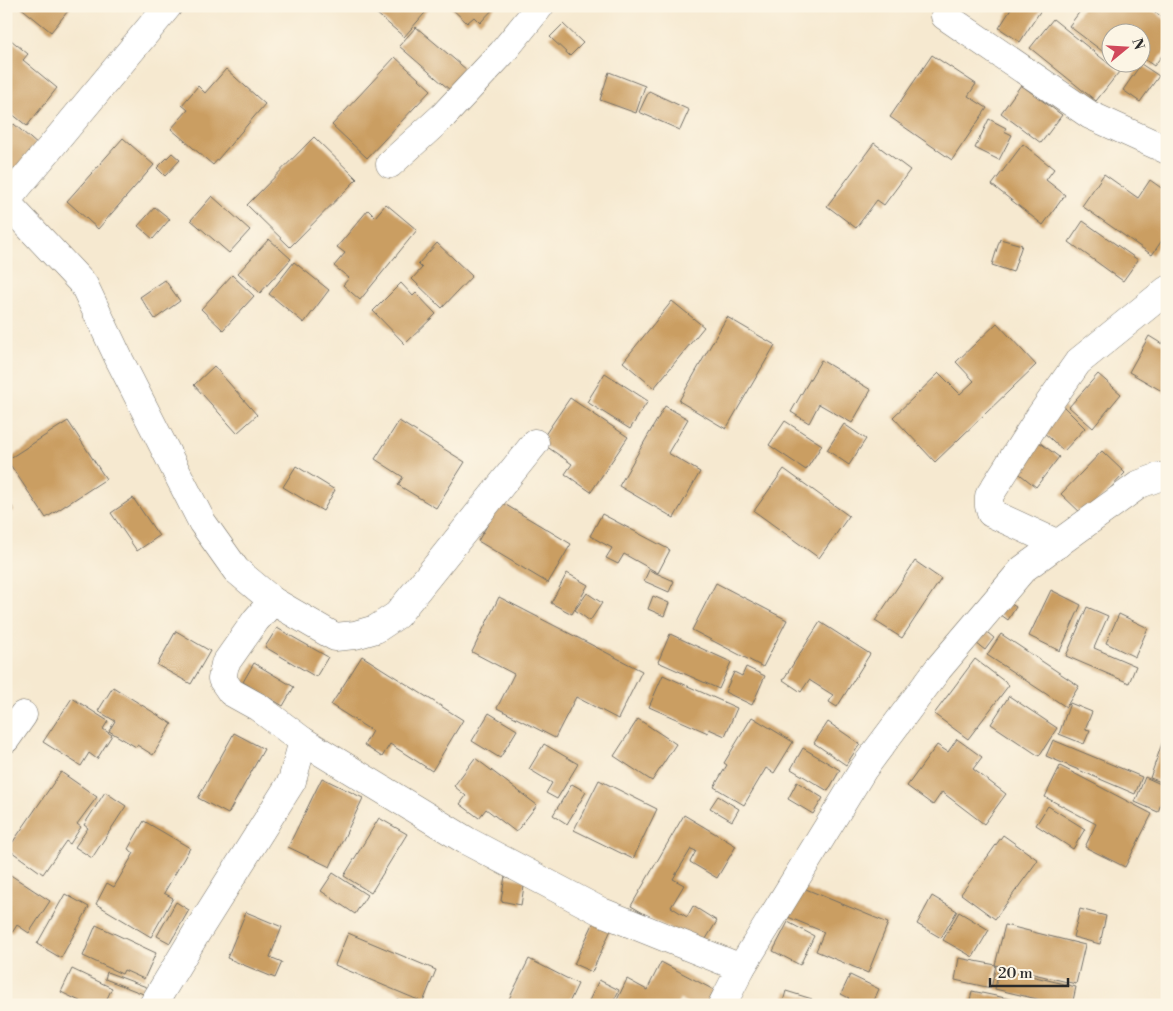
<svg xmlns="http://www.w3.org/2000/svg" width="1173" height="1011" viewBox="0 0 1173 1011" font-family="'Libre Bodoni',serif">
<rect width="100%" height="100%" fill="#fcf5e5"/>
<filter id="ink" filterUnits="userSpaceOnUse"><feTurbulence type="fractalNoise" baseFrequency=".02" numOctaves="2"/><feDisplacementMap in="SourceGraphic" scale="10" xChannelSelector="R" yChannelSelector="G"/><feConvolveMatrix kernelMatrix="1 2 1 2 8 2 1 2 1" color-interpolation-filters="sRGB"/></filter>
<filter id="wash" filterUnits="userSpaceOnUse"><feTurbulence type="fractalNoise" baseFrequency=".0096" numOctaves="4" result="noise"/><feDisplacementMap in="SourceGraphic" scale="20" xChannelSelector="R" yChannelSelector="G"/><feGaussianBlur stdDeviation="1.12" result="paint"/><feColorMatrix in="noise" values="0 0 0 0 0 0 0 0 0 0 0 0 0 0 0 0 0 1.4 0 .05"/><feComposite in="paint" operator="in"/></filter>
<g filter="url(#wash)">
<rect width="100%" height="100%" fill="#f6e9d0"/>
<g id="blocks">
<g fill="#ca9e62">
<polygon points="19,6 72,6 51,32"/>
<polygon points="368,6 431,6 404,37"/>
<polygon points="449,6 496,6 480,23 474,17 467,23"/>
<polygon points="1013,6 1035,6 1041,10 1020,42 999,28"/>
<polygon points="1084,6 1147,6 1167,21 1167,49 1154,66 1140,56 1140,32 1110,32 1110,57 1069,26"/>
<polygon points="1053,19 1119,72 1096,101 1030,48"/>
<polygon points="563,24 583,43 570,56 550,37"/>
<polygon points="416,27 467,70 450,90 399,46"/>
<polygon points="11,40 28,54 23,60 57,88 27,126 6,109 6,46"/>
<polygon points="932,55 976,84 968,96 987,108 952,160 890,117"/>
<polygon points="395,57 431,90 367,158 332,125"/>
<polygon points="1141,64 1159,76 1140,102 1123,90"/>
<polygon points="226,69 265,104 213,165 171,129 188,110 182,105 198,86 205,93"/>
<polygon points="609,72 645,86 636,113 600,100"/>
<polygon points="1021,85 1062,115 1041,143 1001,113"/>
<polygon points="649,91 689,110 680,130 639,112"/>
<polygon points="989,119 1006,128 1004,131 1012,135 999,160 975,148"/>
<polygon points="14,124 39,146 17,171 6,161 6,133"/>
<polygon points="314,137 357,179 290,247 247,205"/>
<polygon points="123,138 154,165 98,229 67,201"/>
<polygon points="874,143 910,170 884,205 877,200 856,228 827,206"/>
<polygon points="1023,144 1054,169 1046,180 1065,195 1043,225 992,185"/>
<polygon points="172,153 180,160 165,176 157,168"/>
<polygon points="1104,174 1138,198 1150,180 1167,192 1167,233 1152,255 1082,206"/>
<polygon points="212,196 250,230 229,253 191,220"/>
<polygon points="386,204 417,230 360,300 343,285 349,278 334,266 345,253 337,247 368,210 375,217"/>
<polygon points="155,207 170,219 153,239 138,226"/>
<polygon points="1083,221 1138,260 1123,281 1069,242"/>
<polygon points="269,239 291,259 260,293 238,273"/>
<polygon points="1000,239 1022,245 1013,272 992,265"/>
<polygon points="437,243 472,276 442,308 412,279 422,268 418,264"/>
<polygon points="294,262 329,290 304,323 269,294"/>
<polygon points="232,275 254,296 223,330 201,309"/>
<polygon points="165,280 180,301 155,319 140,297"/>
<polygon points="401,283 413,296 416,293 436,314 405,344 373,311"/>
<polygon points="672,301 704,327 654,388 623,362"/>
<polygon points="727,317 775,345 726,429 679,401"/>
<polygon points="997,323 1036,365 935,462 893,417 939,373 960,394 974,381 956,362"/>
<polygon points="1167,335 1167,394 1129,372 1149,336 1162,344"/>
<polygon points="821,360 871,390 852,423 819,404 809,423 791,412"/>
<polygon points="214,366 257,415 237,433 194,385"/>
<polygon points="605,373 648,401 630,429 587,402"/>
<polygon points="1098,374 1121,394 1093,428 1069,407"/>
<polygon points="570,398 628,437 591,492 565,474 572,464 540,442"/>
<polygon points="665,406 688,419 668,453 700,472 674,518 619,486"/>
<polygon points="1063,406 1085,428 1064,451 1041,430"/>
<polygon points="68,421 106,479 46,518 7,460"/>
<polygon points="399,421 465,462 436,508 398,485 403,477 375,459"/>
<polygon points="785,421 822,445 806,470 769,445"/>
<polygon points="844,424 866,439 849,465 827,450"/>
<polygon points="1039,442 1059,457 1036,487 1016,471"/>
<polygon points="1102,451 1125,473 1084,516 1061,494"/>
<polygon points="296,466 335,490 323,511 283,487"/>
<polygon points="784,469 849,516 819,558 754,511"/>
<polygon points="6,498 14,510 6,515"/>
<polygon points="133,498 159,536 137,551 111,513"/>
<polygon points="501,502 571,544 548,583 478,541"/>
<polygon points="602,514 670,550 658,573 624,554 618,564 606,558 612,548 590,536"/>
<polygon points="915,561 941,579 902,638 875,621"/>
<polygon points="649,570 674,581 669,592 644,581"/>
<polygon points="567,573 588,585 572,614 551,603"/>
<polygon points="716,583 787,620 763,667 692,630"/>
<polygon points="1051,590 1081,605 1060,651 1029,636"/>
<polygon points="587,593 602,603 590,621 575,610"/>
<polygon points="653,596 669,603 664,616 648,609"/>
<polygon points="499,597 642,671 618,719 576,697 555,738 497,708 514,674 472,652"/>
<polygon points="1005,600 1016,607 1008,620 997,612"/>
<polygon points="1087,607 1108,616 1094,648 1136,666 1129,683 1066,656"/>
<polygon points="1119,614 1148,628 1135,657 1106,643"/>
<polygon points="820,622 870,654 837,707 829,702 833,695 809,680 801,692 783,680"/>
<polygon points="277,628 328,657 316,677 265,647"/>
<polygon points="982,628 994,638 985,650 972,640"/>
<polygon points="176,631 210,651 191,684 157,665"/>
<polygon points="670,634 731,662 719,689 658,662"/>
<polygon points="1001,634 1079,686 1066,707 987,655"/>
<polygon points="362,656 463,720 432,771 390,744 382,757 364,745 372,731 331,705"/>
<polygon points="975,659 1009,685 968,739 934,714"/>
<polygon points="254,663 294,687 283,706 243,682"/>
<polygon points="746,667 765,676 752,705 725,692 734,672 742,676"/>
<polygon points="663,675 737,708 725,736 709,729 708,733 649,707"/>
<polygon points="113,687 172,724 153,755 137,745 136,747 109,731 115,721 98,711"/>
<polygon points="1009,696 1057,728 1039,756 991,724"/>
<polygon points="72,698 108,721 103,729 112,735 97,759 89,753 81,766 43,742"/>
<polygon points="1070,703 1092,712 1085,729 1090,730 1084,744 1059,734"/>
<polygon points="489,713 517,730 500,758 472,741"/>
<polygon points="752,717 793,742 774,773 766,768 744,805 714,787 727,765 724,763"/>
<polygon points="638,719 676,744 652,781 614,756"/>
<polygon points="828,722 860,744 846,765 814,743"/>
<polygon points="1166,732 1167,732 1167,784 1150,778"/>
<polygon points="234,733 264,749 228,814 198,798"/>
<polygon points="957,739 982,757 973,769 1006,794 984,824 942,792 933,805 907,786 937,745 948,752"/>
<polygon points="1053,740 1142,777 1135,794 1046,756"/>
<polygon points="544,744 578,764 557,799 546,793 552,783 529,769"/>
<polygon points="803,748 840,770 828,791 791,769"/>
<polygon points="475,758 537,805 516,832 486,809 479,818 460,804 466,796 454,786"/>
<polygon points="1060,766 1152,814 1125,867 1085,847 1096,824 1045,797"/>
<polygon points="61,772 97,797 77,824 81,827 70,844 66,841 43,874 8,849"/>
<polygon points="1145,777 1167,787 1158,812 1135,802"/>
<polygon points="322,778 363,798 330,867 288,847"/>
<polygon points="599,780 657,809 633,859 574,830"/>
<polygon points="797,782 823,798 813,814 788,799"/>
<polygon points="572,784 586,792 567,824 553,815"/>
<polygon points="105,792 126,806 92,858 75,847 88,828 84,825"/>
<polygon points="718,796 739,809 732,821 710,808"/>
<polygon points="1048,806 1085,829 1073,849 1036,825"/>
<polygon points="684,815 736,846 717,878 690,862 696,851 691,849 673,879 684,885 671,907 687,917 693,906 717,921 701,947 631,906"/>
<polygon points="379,818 407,834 371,893 344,876"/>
<polygon points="144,821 190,848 164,893 173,898 151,937 96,904 107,883 114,887 134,853 128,849"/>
<polygon points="1003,835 1038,860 995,919 961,894"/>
<polygon points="6,872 50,901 29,933 17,925 12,933 6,930"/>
<polygon points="333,873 367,895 355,914 321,891"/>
<polygon points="505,876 525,880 521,905 501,901"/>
<polygon points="801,887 888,923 868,973 816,951 824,932 788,917"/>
<polygon points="65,894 89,907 61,958 37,944"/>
<polygon points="932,896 957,911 941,938 917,924"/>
<polygon points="176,902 189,910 170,943 157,936"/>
<polygon points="1080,909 1106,916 1100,944 1073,937"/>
<polygon points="246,912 282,927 270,957 282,962 275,978 227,958"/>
<polygon points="959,912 989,930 973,957 943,940"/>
<polygon points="594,922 611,930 592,972 574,964"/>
<polygon points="788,922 814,936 800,965 773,951"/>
<polygon points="96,925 156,953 144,979 124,970 122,974 83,956"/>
<polygon points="1005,925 1085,945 1076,984 995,965"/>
<polygon points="348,933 436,970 423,1002 335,965"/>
<polygon points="959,958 996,965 991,988 955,980"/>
<polygon points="529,959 578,984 568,1005 520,1005 509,999"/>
<polygon points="661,962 714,990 706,1005 691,1005 680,999 677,1005 622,1005 616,1002 627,979 647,990"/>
<polygon points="999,968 1076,987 1072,1005 1062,1005 995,989"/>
<polygon points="72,969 112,988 104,1005 88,1005 61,992"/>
<polygon points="107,972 149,988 146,995 105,979"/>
<polygon points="850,975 879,989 872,1005 846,1004 849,998 841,994"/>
<polygon points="599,980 619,990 612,1005 587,1005"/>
<polygon points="786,991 812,999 811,1005 782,1005"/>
<polygon points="972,991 1020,1001 1019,1005 969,1005"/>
<polygon points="397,999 409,1005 394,1005"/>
</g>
</g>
</g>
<g filter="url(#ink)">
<use href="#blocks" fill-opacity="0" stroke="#726e65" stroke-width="1"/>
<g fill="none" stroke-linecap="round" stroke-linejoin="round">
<defs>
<g id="minor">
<polyline points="945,16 1090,115 1167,150"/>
<polyline points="390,164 443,116 502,53 540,6"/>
<polyline points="6,201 168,6"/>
<polyline points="6,202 84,285 120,361 202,522 236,570 273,601 335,637 355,635 376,629 397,615 535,443"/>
<polyline points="1058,544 991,513 989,506 989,496 1040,416 1078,362 1167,290"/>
<polyline points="273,601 256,620 225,664 222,679 231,692 258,707 303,741 467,841 602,912 741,968"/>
<polyline points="6,739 23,715"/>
<polyline points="153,1005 197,932 292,781 303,741"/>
<polyline points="722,1005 741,968 864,768 938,669 1023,569 1140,484 1159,477 1167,477"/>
</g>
</defs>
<use href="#minor" stroke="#726e65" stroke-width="29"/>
<use href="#minor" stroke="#fff" stroke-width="28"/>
</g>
</g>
<rect width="1173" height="1011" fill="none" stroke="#fcf5e5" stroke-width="25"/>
<g transform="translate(1126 48) rotate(72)"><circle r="24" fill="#fcf5e5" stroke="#a8a49b"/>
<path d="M0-4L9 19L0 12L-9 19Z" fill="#d1495b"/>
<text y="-8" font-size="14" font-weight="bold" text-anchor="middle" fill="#2b2b2b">N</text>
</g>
<path d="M990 978v8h78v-8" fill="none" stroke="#2b2b2b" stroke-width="2.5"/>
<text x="998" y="978" font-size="15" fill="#2b2b2b" stroke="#fcf5e5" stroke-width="4" paint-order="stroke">20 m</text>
</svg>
